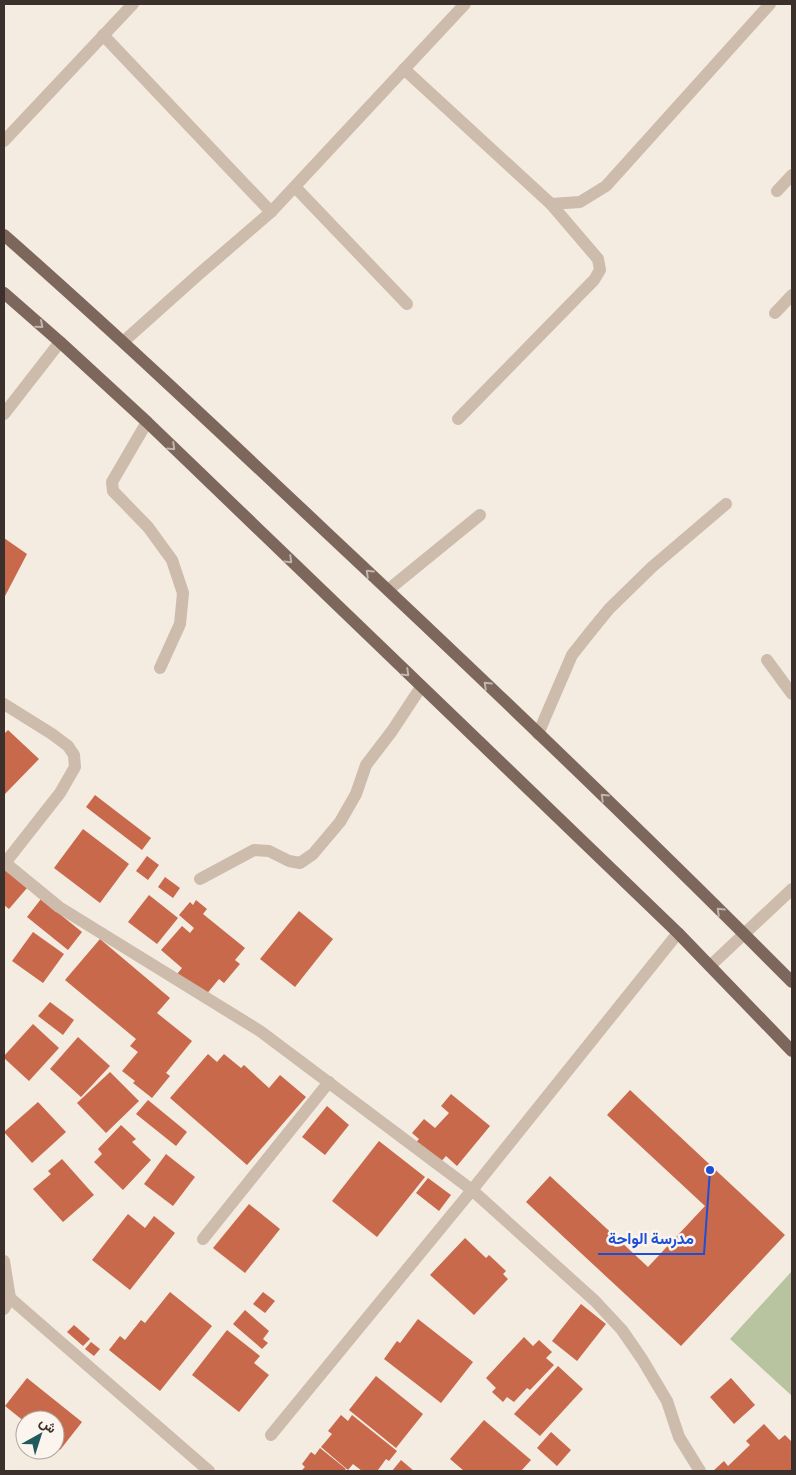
<svg xmlns="http://www.w3.org/2000/svg" width="796" height="1475" viewBox="0 0 796 1475" font-family="Barlow,Vazirmatn,sans-serif">
<rect width="100%" height="100%" fill="#f4ebe1"/>
<polygon fill="#b8c4a0" points="792,1271 792,1394 791,1395 730,1339"/>
<g fill="#c8694b">
<polygon points="4,538 27,554 4,598"/>
<polygon points="8,730 39,759 4,795 4,734"/>
<polygon points="95,795 151,838 142,850 86,807"/>
<polygon points="83,829 129,864 100,903 54,868"/>
<polygon points="147,856 159,865 148,880 136,871"/>
<polygon points="4,868 27,888 9,909 4,905"/>
<polygon points="165,877 180,888 173,898 158,887"/>
<polygon points="149,895 178,918 157,944 128,922"/>
<polygon points="41,899 82,932 68,950 27,917"/>
<polygon points="196,900 207,909 203,914 245,948 235,960 240,964 224,983 219,979 205,996 177,974 182,968 161,950 182,926 190,933 194,928 179,915 190,902 193,905"/>
<polygon points="299,911 333,939 295,987 260,959"/>
<polygon points="33,932 64,954 43,983 12,961"/>
<polygon points="100,939 170,998 157,1013 192,1041 166,1073 170,1076 152,1098 133,1083 135,1081 122,1071 138,1052 130,1046 136,1039 65,980"/>
<polygon points="50,1002 74,1020 63,1035 38,1016"/>
<polygon points="33,1024 59,1048 29,1081 4,1058 4,1056"/>
<polygon points="78,1037 110,1066 81,1097 50,1069"/>
<polygon points="208,1054 217,1062 224,1054 241,1068 244,1065 269,1088 280,1075 306,1097 247,1165 170,1098"/>
<polygon points="110,1072 139,1101 106,1133 77,1103"/>
<polygon points="630,1090 785,1235 681,1346 526,1202 550,1176 648,1267 705,1206 607,1115"/>
<polygon points="451,1094 490,1126 457,1166 446,1156 439,1164 415,1144 419,1139 412,1133 424,1119 435,1128 449,1113 441,1106"/>
<polygon points="148,1100 187,1132 176,1146 136,1114"/>
<polygon points="38,1102 66,1132 32,1163 4,1132"/>
<polygon points="327,1106 349,1125 325,1155 302,1137"/>
<polygon points="121,1125 136,1139 132,1142 151,1160 123,1190 94,1162 102,1154 98,1149"/>
<polygon points="379,1141 425,1177 377,1237 332,1201"/>
<polygon points="166,1154 195,1177 173,1206 144,1184"/>
<polygon points="62,1159 94,1195 63,1222 33,1189 51,1174 48,1171"/>
<polygon points="428,1178 451,1195 439,1211 416,1193"/>
<polygon points="249,1204 280,1229 245,1273 213,1248"/>
<polygon points="128,1214 145,1228 154,1216 175,1233 130,1290 92,1260"/>
<polygon points="465,1238 486,1258 489,1255 506,1271 503,1274 508,1279 474,1315 430,1275"/>
<polygon points="170,1292 212,1326 160,1391 109,1350 120,1336 125,1340 141,1320 145,1323"/>
<polygon points="263,1292 275,1301 265,1313 253,1304"/>
<polygon points="581,1304 606,1324 577,1361 552,1341"/>
<polygon points="245,1310 269,1331 263,1339 268,1343 262,1349 233,1324"/>
<polygon points="418,1319 473,1362 441,1403 384,1359 397,1341 400,1343"/>
<polygon points="74,1325 90,1339 83,1346 67,1332"/>
<polygon points="227,1330 260,1356 254,1363 269,1375 239,1412 192,1375"/>
<polygon points="524,1337 533,1346 539,1340 552,1352 546,1358 554,1365 530,1390 527,1388 514,1402 507,1397 503,1402 492,1392 496,1388 486,1378"/>
<polygon points="91,1342 100,1349 94,1356 85,1349"/>
<polygon points="558,1366 583,1389 540,1436 514,1414"/>
<polygon points="376,1376 423,1414 396,1448 349,1410"/>
<polygon points="27,1378 82,1422 60,1450 55,1446 55,1420 25,1420 25,1422 5,1406"/>
<polygon points="731,1378 755,1405 734,1424 710,1397"/>
<polygon points="341,1415 348,1421 352,1415 397,1451 389,1461 386,1459 378,1470 380,1471 362,1471 353,1464 348,1470 321,1447 332,1434 328,1431"/>
<polygon points="484,1420 531,1460 521,1471 464,1471 450,1459"/>
<polygon points="764,1424 779,1440 785,1435 792,1442 792,1471 713,1471 724,1461 728,1466 750,1445 746,1441"/>
<polygon points="551,1432 571,1450 557,1466 537,1448"/>
<polygon points="320,1448 346,1469 344,1471 301,1471 305,1467 302,1464 311,1452 315,1455"/>
<polygon points="401,1460 414,1471 392,1471"/>
</g>
<g fill="none" stroke-linecap="round" stroke-linejoin="round">
<g stroke="#cdbbac" stroke-width="12">
<polyline points="103,35 271,212"/>
<polyline points="404,69 551,204 580,202 606,186 770,4"/>
<polyline points="4,141 133,4"/>
<polyline points="295,187 407,304"/>
<polyline points="777,191 792,175"/>
<polyline points="775,313 792,295"/>
<polyline points="123,342 199,274 271,212 465,4"/>
<polyline points="4,414 60,342"/>
<polyline points="458,419 594,280 600,270 598,259 551,204"/>
<polyline points="147,422 112,482 113,491 148,527 172,560 183,593 180,624 160,668"/>
<polyline points="388,590 480,515"/>
<polyline points="767,660 792,694"/>
<polyline points="4,704 52,734 68,746 74,755 75,767 60,793 5,863"/>
<polyline points="538,734 572,655 591,631 609,609 652,567 726,504"/>
<polyline points="4,862 59,907 260,1031 472,1190 595,1301 622,1330 642,1359 667,1401 679,1437 700,1471"/>
<polyline points="200,879 254,850 269,851 289,861 300,863 313,854 340,822 356,794 366,765 392,731 421,687"/>
<polyline points="710,966 792,889"/>
<polyline points="203,1239 329,1082"/>
<polyline points="4,1261 10,1298"/>
<polyline points="4,1309 10,1298 209,1471"/>
<polyline points="271,1435 472,1190 678,933"/>
</g>
<g stroke="#7d675c" stroke-width="12">
<path d="M 4,235 C 113,331 219,431 325,531 C 483,679 640,829 792,982"/>
<polyline points="4,293 60,342 147,422 678,933 792,1051"/>
</g>
</g>
<defs><path id="oneway-chevron" d="M-2-3.5L2.5 0L-2 3.5" fill="none" stroke-width="1.6" stroke-linecap="round" stroke-linejoin="round" transform="scale(1.25)"/></defs>
<g stroke="#c2b5ac">
<use href="#oneway-chevron" transform="translate(40 325) rotate(41)"/>
<use href="#oneway-chevron" transform="translate(172 447) rotate(44)"/>
<use href="#oneway-chevron" transform="translate(289 560) rotate(44)"/>
<use href="#oneway-chevron" transform="translate(369 573) rotate(-137)"/>
<use href="#oneway-chevron" transform="translate(406 673) rotate(44)"/>
<use href="#oneway-chevron" transform="translate(487 685) rotate(-136)"/>
<use href="#oneway-chevron" transform="translate(604 797) rotate(-136)"/>
<use href="#oneway-chevron" transform="translate(720 911) rotate(-136)"/>
</g>
<path fill="none" stroke="#1d4ed8" stroke-width="2" d="M710 1170L704 1254H598"/>
<circle fill="#1d4ed8" stroke="#fbf5ee" stroke-width="2" cx="710" cy="1170" r="5"/>
<g font-size="16" text-anchor="middle" font-weight="bold" fill="#1d4ed8" stroke="#fbf5ee" stroke-width="5" stroke-linejoin="round" paint-order="stroke">
<text x="651" y="1244">مدرسة الواحة</text>
</g>
<rect width="796" height="1475" fill="none" stroke="#3b302b" stroke-width="10"/>
<g transform="translate(40 1435) rotate(39)"><circle r="24" fill="#fbf5ee" stroke="#aea6a0"/>
<path d="M0-4L9 19L0 12L-9 19Z" fill="#1f5a5e"/>
<text y="-8" font-size="14" font-weight="bold" text-anchor="middle" fill="#3b302b">ش</text>
</g>
</svg>
